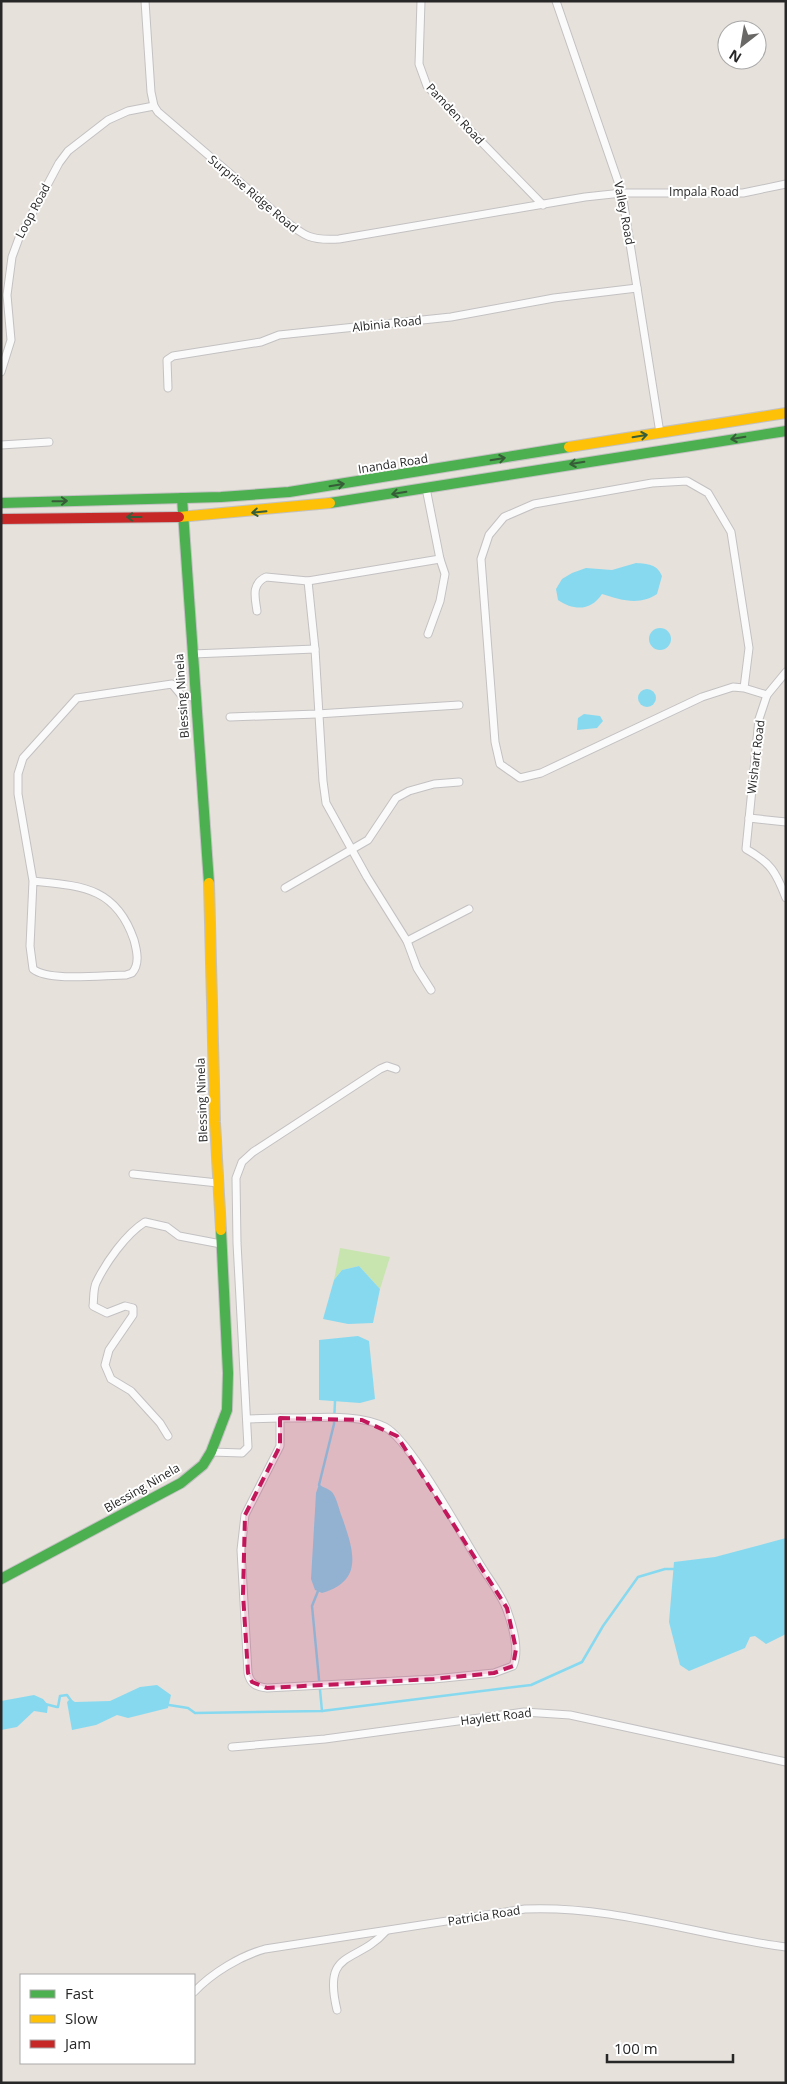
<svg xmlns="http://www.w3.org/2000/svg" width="787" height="2084" viewBox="0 0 787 2084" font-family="'Open Sans',sans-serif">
<rect width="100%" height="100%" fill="#e6e1db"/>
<polygon fill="#c8e5b0" points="340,1248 390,1257 380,1289 359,1266 342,1270 334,1280"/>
<g fill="#87d9f0">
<path d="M 636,563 C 648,564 657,564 662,576 L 657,594 C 639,606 621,600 602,594 C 591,611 574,611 558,600 L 556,589 L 562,579 L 572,573 L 586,568 L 612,570 Z"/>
<circle cx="660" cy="639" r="11"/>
<circle cx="647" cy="698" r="9"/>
<polygon points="584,714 600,716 603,721 597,728 577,730 578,718"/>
<polygon points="359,1266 380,1289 373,1323 348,1324 323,1319 334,1280 342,1270"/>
<polygon points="358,1336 369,1341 375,1399 360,1403 319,1400 319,1340"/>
<path d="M 319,1484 C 323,1488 328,1488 332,1492 C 337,1498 339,1510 342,1517 C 353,1549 365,1581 322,1593 L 315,1590 L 311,1579 L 316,1493 Z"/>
<polygon points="786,1538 786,1634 766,1644 755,1636 750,1637 745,1648 689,1671 680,1665 669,1622 674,1562 715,1557"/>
<polygon points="157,1685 171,1695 168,1708 128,1718 117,1715 96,1725 72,1730 67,1702 70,1699 75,1702 110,1701 140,1687"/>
<polygon points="34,1695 43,1699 48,1705 47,1713 34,1711 17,1727 1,1730 1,1701"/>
</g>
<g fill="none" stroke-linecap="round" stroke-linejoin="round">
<g stroke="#87d9f0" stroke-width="2.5">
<polyline points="319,1485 334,1424 335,1401"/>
<polyline points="318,1591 312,1606 322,1711"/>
<polyline points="45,1704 57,1707"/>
<polyline points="169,1705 188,1708 195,1713 322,1711 531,1685 582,1662 603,1626 638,1577 665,1569 674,1569"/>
<polyline points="58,1707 60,1696 67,1695 72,1702"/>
</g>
<defs>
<g id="street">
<path d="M 145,1 L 151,92 L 154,106 L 158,112 L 283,219 C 304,236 311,241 339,239 L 585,197 L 622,193 L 743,193 L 786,184"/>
<polyline points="421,1 419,64 427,86 543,205"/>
<polyline points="556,1 622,193 660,433"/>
<polyline points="1,372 11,340 7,295 12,257 19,238 59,163 68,151 108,120 128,111 154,106"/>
<polyline points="168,388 167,360 173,356 261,342 279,335 451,317 554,298 637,288"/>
<polyline points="1,445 49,442"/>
<polyline points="426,488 440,559 445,574 440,601 428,634"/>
<polyline points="308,581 315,649 323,781 326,803 367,877 407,941 417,968 431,990"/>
<path d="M 257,611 C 255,597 251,584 266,577 L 308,581 L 440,559"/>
<polyline points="192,654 315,649"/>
<path d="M 786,672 L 767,695 L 759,719 L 746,849 C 771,863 776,872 786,898"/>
<polyline points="744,688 749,648 731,532 708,493 687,481 652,483 534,504 504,517 489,535 481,559 495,742 500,764 520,778 541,773 702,697 733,687 744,688 767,695"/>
<polyline points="230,717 317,714 459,705"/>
<polyline points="749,818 786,822"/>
<path d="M 33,881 C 82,886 116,887 134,940 C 137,951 140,964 132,973 L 126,975 C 104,975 49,982 33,969 L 30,946 L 33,881 L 18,794 L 18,774 L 23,758 L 77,698 L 172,684 L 182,696 L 195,697"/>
<polyline points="285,888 368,840 396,798 409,791 434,784 459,782"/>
<polyline points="407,941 469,909"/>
<polyline points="133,1174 218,1183"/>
<path d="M 280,1418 C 313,1419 355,1412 385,1427 C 410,1440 461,1534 478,1561 C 487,1577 501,1593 507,1610 C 513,1627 520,1650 513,1666 L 494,1673 L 434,1679 L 267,1688 C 257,1687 250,1684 248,1673 L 241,1550 L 245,1515 L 280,1446 Z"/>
<polyline points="247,1419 280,1418"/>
<path d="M 168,1436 L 160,1423 L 131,1391 L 111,1379 L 105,1365 L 109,1350 L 133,1315 L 133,1308 L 125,1306 L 107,1313 L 93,1306 C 94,1299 93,1290 96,1283 C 106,1262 126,1234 145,1222 L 167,1227 L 179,1236 L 221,1244"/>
<polyline points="211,1452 242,1453 248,1447 237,1243 236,1178 242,1162 253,1152 380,1069 387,1066 396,1069"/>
<polyline points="232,1747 325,1739 524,1712 570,1715 786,1762"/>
<path d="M 194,1992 C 212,1973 240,1956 265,1949 L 525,1909 C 613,1905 700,1936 786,1947"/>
<path d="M 337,2010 C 322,1948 356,1965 386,1931"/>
</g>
<g id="fast">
<polyline points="182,498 209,883"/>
<polyline points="1,503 221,497 289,492 569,447"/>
<polyline points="330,503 786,431"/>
<polyline points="1,1579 181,1483 203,1465 211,1452 227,1410 228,1373 221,1230"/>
</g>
<g id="slow">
<polyline points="569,447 786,413"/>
<polyline points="179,517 330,503"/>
<polyline points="209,883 215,1122 221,1230"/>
</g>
<polyline id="jam" points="1,519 179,517"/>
</defs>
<use href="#street" stroke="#c3c1c2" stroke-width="9"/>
<use href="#fast" stroke="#c3c1c2" stroke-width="12"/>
<use href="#slow" stroke="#c3c1c2" stroke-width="12"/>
<use href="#jam" stroke="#c3c1c2" stroke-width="12"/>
<use href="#street" stroke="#fbfafa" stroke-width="7"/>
<use href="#fast" stroke="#4caf50" stroke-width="10"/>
<use href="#slow" stroke="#ffc107" stroke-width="10"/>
<use href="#jam" stroke="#c62828" stroke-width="10"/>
</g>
<defs><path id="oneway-shaft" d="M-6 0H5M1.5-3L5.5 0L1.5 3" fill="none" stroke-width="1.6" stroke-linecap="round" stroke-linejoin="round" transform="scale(1.25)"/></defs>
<g stroke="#365d37">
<use href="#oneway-shaft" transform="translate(640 436) rotate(-9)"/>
<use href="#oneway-shaft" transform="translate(738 438) rotate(171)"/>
<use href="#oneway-shaft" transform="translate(498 459) rotate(-9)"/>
<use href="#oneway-shaft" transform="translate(577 463) rotate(171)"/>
<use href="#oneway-shaft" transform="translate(337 485) rotate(-9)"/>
<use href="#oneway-shaft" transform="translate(399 493) rotate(171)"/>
<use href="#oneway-shaft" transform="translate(60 501) rotate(-1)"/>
<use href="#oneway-shaft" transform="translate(259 512) rotate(174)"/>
<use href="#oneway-shaft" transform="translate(134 517) rotate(180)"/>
</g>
<path fill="#c2185b" fill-opacity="0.2" stroke="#c2185b" stroke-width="4" stroke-dasharray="10 6" stroke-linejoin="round" d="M 280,1418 L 362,1420 L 397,1436 L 507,1608 L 516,1649 L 513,1666 L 494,1673 L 434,1679 L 267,1688 L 252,1682 L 248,1673 L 243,1594 L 245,1515 L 280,1446 Z"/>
<g text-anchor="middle" stroke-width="4" stroke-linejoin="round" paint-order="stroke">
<g font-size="12" fill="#272727" stroke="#fff">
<text transform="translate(455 114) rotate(47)" y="4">Pamden Road</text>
<text x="704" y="196">Impala Road</text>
<text transform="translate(253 194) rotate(40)" y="4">Surprise Ridge Road</text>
<text transform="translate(33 211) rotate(-62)" y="4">Loop Road</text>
<text transform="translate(624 213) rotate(79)" y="4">Valley Road</text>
<text transform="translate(387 324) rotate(-6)" y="4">Albinia Road</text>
<text transform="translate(393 464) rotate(-9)" y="4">Inanda Road</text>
<text transform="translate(182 696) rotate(-94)" y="4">Blessing Ninela</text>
<text transform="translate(756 757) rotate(-83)" y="4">Wishart Road</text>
<text transform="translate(202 1100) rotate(-92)" y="4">Blessing Ninela</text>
<text transform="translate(142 1488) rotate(-30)" y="4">Blessing Ninela</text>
<text transform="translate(496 1717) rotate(-7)" y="4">Haylett Road</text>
<text transform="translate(484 1916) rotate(-9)" y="4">Patricia Road</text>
</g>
</g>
<rect width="787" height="2084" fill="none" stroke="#272727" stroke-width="5"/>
<rect x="20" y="1974" width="175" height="90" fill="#ffffff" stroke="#a9a9a9"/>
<rect x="30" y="1990" width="25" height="8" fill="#4caf50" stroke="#a9a9a9"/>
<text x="65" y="1999" font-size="15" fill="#272727">Fast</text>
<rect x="30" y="2015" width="25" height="8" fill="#ffc107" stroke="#a9a9a9"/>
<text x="65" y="2024" font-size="15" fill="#272727">Slow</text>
<rect x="30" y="2040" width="25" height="8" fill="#c62828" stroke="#a9a9a9"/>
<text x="65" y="2049" font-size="15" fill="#272727">Jam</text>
<g transform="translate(742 45) rotate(211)"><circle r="24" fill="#ffffff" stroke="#a9a9a9"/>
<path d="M0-4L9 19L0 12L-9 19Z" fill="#6a6866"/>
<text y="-8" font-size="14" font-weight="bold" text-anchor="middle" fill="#272727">N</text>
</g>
<path d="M607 2054v8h126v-8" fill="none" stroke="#272727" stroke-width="2.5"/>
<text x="614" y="2054" font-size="15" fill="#272727" stroke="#ffffff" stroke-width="4" paint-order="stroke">100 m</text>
</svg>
